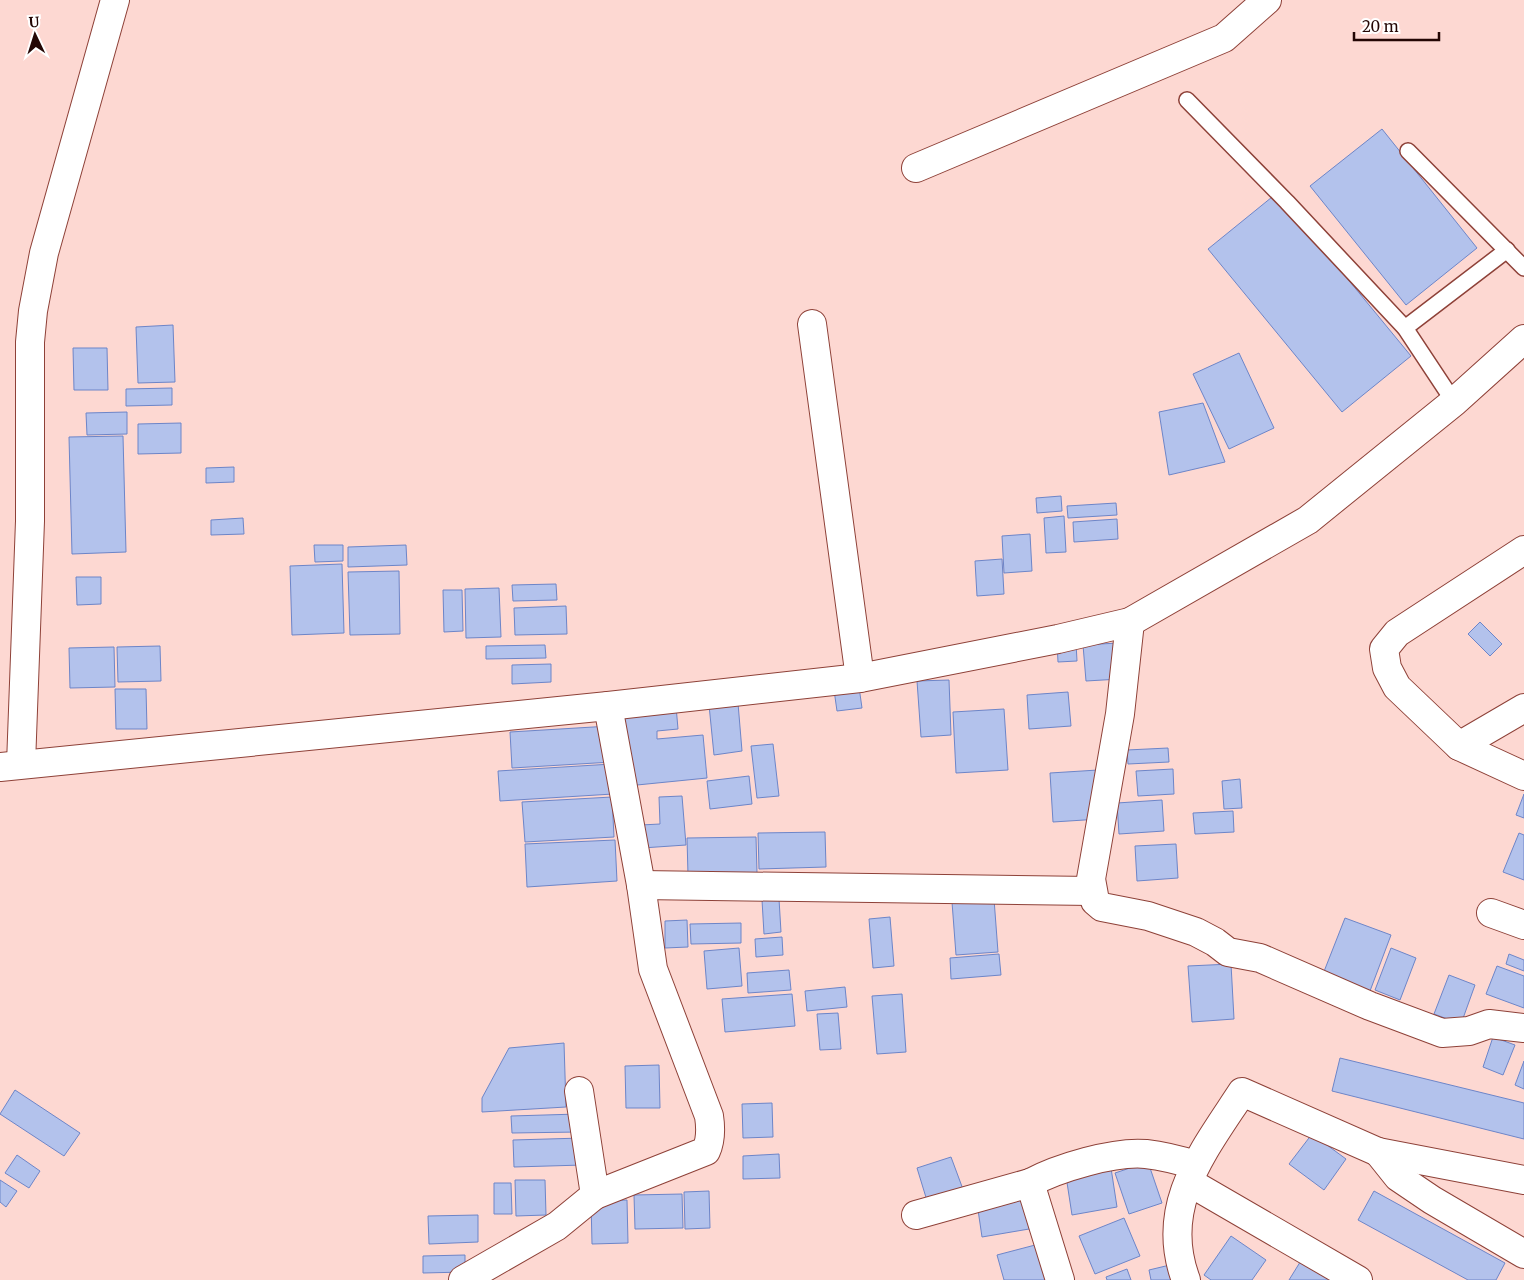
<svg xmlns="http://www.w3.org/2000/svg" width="1524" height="1280" viewBox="0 0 1524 1280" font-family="Merriweather,serif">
<rect width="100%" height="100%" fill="#fdd8d2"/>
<g fill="#b3c2ec" stroke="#6d85c8">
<polygon points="1382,129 1477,248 1406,305 1310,186"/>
<polygon points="1277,193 1411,356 1342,412 1208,249"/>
<polygon points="173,325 175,382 138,383 136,327"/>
<polygon points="73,348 107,348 108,390 74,390"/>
<polygon points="1239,353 1274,428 1229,449 1193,374"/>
<polygon points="172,388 172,405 126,406 126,389"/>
<polygon points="1203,403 1225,462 1169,475 1159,412"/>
<polygon points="127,412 127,434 87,435 86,413"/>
<polygon points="181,423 181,453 138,454 138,424"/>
<polygon points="123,436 126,552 72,554 69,437"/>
<polygon points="234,467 234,482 206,483 206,468"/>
<polygon points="1061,496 1062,511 1037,513 1036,498"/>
<polygon points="1116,503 1117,515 1068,518 1067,506"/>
<polygon points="1064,516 1066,552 1046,553 1044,518"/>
<polygon points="243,518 244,534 211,535 211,520"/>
<polygon points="1117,519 1118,539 1074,542 1073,522"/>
<polygon points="1030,534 1032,571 1004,573 1002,536"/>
<polygon points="314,545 343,545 343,561 315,562"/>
<polygon points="406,545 407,565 348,567 348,547"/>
<polygon points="1002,559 1004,594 977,596 975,561"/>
<polygon points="342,564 344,633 292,635 290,566"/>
<polygon points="399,571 400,634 350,635 348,572"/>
<polygon points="76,577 101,577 101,604 77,605"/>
<polygon points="556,584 557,600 513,601 512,585"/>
<polygon points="499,588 501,637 466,638 465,589"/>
<polygon points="443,590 462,590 463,631 444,632"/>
<polygon points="566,606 567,634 515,635 514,608"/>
<polygon points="1480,622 1502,644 1490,656 1468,634"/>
<polygon points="1057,643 1076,643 1077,661 1058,662"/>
<polygon points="1118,643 1120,679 1086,681 1083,645"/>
<polygon points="545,645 546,658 486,659 486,646"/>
<polygon points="160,646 161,681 118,682 117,647"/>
<polygon points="114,647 115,687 70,688 69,648"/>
<polygon points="551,664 551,682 512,684 512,665"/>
<polygon points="949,680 951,735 921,737 917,681"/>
<polygon points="859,687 862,708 837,711 834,690"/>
<polygon points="115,689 146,689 147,729 116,729"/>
<polygon points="1068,692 1071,726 1029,729 1027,695"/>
<polygon points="738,703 742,751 714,755 709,705"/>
<polygon points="676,706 678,729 657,731 657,739 703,735 707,778 627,786 619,711"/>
<polygon points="1004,709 1008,770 956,773 953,712"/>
<polygon points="610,726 612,762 512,768 510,732"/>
<polygon points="773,744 779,796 757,798 751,746"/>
<polygon points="1168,748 1169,762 1128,764 1127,750"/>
<polygon points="612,764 613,794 500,801 498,771"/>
<polygon points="1173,769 1174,794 1138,796 1136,771"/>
<polygon points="1098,770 1100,819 1053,822 1050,773"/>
<polygon points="749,776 752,804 710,809 707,781"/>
<polygon points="1240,779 1242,808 1224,809 1222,781"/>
<polygon points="1524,794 1524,818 1516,815"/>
<polygon points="682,796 686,845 642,848 641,825 660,824 659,797"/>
<polygon points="612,797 614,837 525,842 522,802"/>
<polygon points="1162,800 1164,831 1119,834 1117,803"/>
<polygon points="1233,811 1234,832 1195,834 1193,813"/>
<polygon points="825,832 826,867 759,869 758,833"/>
<polygon points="1519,833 1524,835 1524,880 1503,872"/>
<polygon points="756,837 757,873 688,875 687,838"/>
<polygon points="615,840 617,881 527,887 525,844"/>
<polygon points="1176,844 1178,878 1137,881 1135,846"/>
<polygon points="779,899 781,932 764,934 762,900"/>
<polygon points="994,899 998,952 956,955 952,902"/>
<polygon points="890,917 894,966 873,968 869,919"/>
<polygon points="1345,918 1391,935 1370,991 1323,974"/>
<polygon points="687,920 688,947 665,948 665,921"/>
<polygon points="741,923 741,943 691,944 690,924"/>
<polygon points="782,937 783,955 756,957 755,939"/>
<polygon points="739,948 742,986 707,989 704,951"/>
<polygon points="1391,948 1416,958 1400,1000 1375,990"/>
<polygon points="999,954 1001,975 951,979 950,958"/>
<polygon points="1509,954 1524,960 1524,971 1506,964"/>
<polygon points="1231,964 1234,1019 1192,1022 1188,966"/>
<polygon points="1497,966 1524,976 1524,1008 1486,994"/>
<polygon points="789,970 791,990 748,993 747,973"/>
<polygon points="1449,975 1475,985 1461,1024 1434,1014"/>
<polygon points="845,987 847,1007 807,1011 805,991"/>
<polygon points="792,994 795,1026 725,1032 722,999"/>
<polygon points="902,994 906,1052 877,1054 872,996"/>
<polygon points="838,1013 841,1049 820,1050 817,1014"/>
<polygon points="1493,1037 1515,1045 1503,1075 1483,1067"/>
<polygon points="564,1043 566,1107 482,1112 482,1098 509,1048"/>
<polygon points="1340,1058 1524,1103 1524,1139 1332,1091"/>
<polygon points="1524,1061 1524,1089 1515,1085"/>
<polygon points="659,1065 660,1108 626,1108 625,1066"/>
<polygon points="15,1090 80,1133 64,1156 0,1114"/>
<polygon points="772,1103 773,1137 743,1138 742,1104"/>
<polygon points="578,1114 578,1132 512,1133 511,1116"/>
<polygon points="1312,1134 1346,1159 1324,1190 1289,1164"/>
<polygon points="582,1138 583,1165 514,1167 513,1140"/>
<polygon points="779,1154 780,1178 743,1179 743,1156"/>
<polygon points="17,1155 40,1171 29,1188 5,1173"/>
<polygon points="951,1157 964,1192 928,1204 917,1168"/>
<polygon points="1148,1162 1162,1203 1129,1214 1115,1173"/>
<polygon points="1111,1168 1117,1207 1072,1215 1066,1176"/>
<polygon points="0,1180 17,1191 6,1207 0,1202"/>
<polygon points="515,1180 545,1180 546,1215 516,1216"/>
<polygon points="494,1183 511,1183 512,1214 494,1214"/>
<polygon points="709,1191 710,1228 685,1229 684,1192"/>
<polygon points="1374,1191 1505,1263 1496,1280 1468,1280 1358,1220"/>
<polygon points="682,1194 683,1228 635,1229 634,1195"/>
<polygon points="1029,1194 1035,1228 982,1237 977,1203"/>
<polygon points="627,1200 628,1243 592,1244 591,1201"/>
<polygon points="478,1215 478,1242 429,1244 428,1216"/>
<polygon points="1124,1218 1140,1256 1095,1274 1079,1236"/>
<polygon points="1231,1236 1266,1260 1252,1280 1211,1280 1204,1275"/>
<polygon points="1039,1244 1049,1280 1004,1280 997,1255"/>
<polygon points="465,1255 465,1272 423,1273 423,1256"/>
<polygon points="1302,1259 1335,1280 1289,1280"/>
<polygon points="1174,1264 1177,1280 1151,1280 1149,1270"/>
<polygon points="1127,1269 1131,1280 1107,1280 1106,1277"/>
</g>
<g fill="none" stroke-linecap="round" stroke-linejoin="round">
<defs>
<g id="service">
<polyline points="1187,100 1287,202 1405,328 1454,402"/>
<polyline points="1408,151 1524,268"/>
<polyline points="1405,328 1507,250"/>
</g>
<g id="minor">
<polyline points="916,168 1224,38 1267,0"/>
<polyline points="812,324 860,678"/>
<polyline points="1524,550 1397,633 1384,649 1387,668 1397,687 1459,746 1524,776"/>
<polyline points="1130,622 1120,714 1091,879 1095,901 1102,907 1148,916 1196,932 1215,942 1228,952 1260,958 1370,1006 1442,1033 1469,1031 1489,1024 1524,1028"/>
<polyline points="1459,746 1524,708"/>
<polyline points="21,764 30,521 30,342 33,311 44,253 115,0"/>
<polyline points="641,885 1092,891"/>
<polyline points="1491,913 1524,925"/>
<polyline points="1378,1152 1398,1177 1432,1200 1524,1254"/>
<polyline points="1189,1182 1358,1280"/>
<path d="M 595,1195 L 706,1151 C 711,1140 711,1129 709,1116 L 653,969 L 641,885 L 608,706"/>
<polyline points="916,1215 1030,1183"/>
<polyline points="463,1280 557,1226 595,1195 579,1091"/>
<path d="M 1060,1280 L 1030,1183 C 1058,1168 1114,1151 1146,1154 C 1163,1156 1179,1160 1195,1165"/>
<path d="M 1186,1280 C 1158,1206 1203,1152 1242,1092 L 1378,1152 L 1524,1180"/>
</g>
<polyline id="tertiary" points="0,767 608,706 860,678 1058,639 1130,622 1308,520 1454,402 1524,339"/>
</defs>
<use href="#service" stroke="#8e4138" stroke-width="18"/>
<use href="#minor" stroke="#8e4138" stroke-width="30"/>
<use href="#tertiary" stroke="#8e4138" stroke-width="30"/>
<use href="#service" stroke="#fff" stroke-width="15"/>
<use href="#minor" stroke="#fff" stroke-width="28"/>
<use href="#tertiary" stroke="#fff" stroke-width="28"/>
</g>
<g transform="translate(35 35) rotate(356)" stroke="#ffffff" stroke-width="4" paint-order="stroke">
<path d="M0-4L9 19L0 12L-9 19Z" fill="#230604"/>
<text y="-8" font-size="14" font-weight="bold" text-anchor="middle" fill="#230604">U</text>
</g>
<path d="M1354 32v8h85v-8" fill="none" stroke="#230604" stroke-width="2.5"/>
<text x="1362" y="32" font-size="15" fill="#230604" stroke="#ffffff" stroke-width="4" paint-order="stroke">20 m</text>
</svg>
